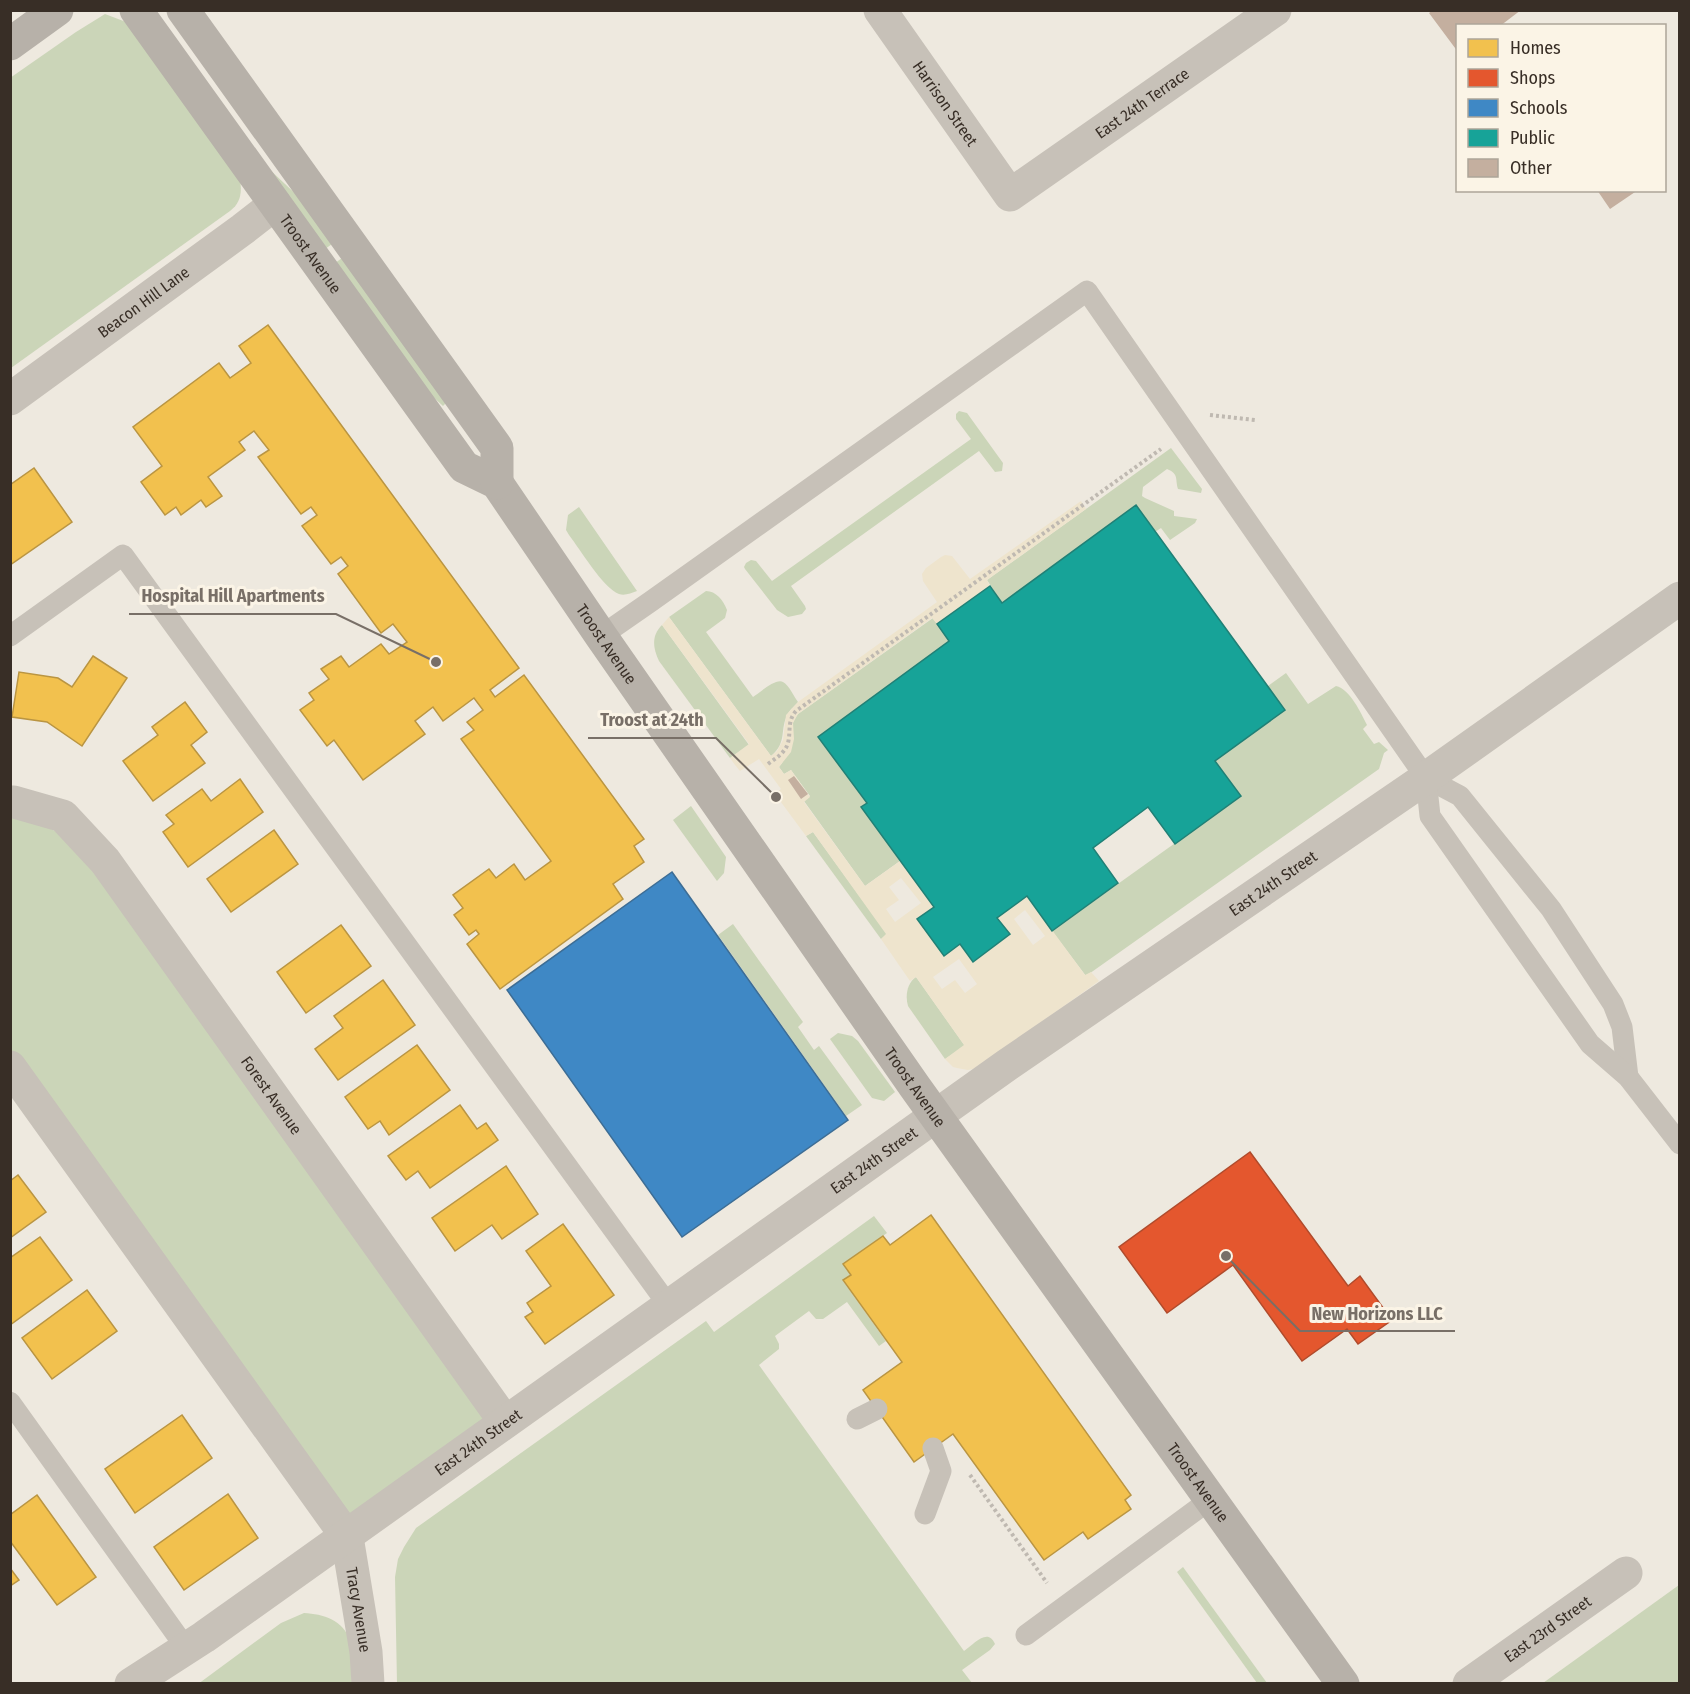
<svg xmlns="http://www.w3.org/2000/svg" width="1690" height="1694" viewBox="0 0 1690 1694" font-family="'Fira Sans Condensed',sans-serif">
<rect width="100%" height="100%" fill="#eee9df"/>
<g fill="#cbd5b8">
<path d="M 105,14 L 126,22 L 240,179 C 242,192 241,203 230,211 L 11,368 L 10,78 L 76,32 Z"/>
<polygon points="268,168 301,199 332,244 321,252"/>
<polygon points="342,258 448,401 443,406 406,372 331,266"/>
<polygon points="959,411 967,413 1003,463 1002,471 995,472 979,451 791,586 805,606 806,609 802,614 788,617 777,610 745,569 744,567 746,563 751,560 756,561 772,581 971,439 956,419 956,414"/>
<path d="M 1171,448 L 1202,489 L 1201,493 L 1178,489 C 1175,478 1179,474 1167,469 L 1143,487 L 1142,496 L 1145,498 L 1174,511 L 1174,516 L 1197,519 L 1195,523 L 1170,540 L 1161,528 L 1155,532 L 1135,506 L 1002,603 L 987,580 Z"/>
<path d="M 579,507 L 637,591 C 631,593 625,596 619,594 C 603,588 580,549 569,535 L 566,530 L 568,515 Z"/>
<path d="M 706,591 C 716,591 723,600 727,610 L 725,618 L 706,632 L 753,697 C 759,693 776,678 783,682 C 789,685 794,697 798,702 C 795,706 790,709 788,714 C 779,729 788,742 771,756 L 669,617 Z"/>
<path d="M 933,618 L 949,641 L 818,737 L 867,803 L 861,807 L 900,861 L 865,886 L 804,801 L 810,796 L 791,770 L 784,774 L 779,767 C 792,753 786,728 798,714 Z"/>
<path d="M 662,625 L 749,745 L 730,758 L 659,661 C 653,648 651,636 662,625 Z"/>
<path d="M 1286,673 L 1308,704 L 1336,686 C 1350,689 1361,713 1367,725 L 1363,729 L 1374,744 L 1379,742 L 1388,750 L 1384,753 L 1379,769 L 1086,976 L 1052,931 L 1241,796 L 1215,761 L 1268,686 Z"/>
<polygon points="691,806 726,857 724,873 717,881 673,820"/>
<polygon points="10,813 30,816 78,845 486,1418 348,1520 11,1052"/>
<polygon points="813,832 887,934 881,939 806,836"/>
<polygon points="733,924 803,1022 798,1027 814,1050 819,1046 862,1105 846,1116 718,935"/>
<path d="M 916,977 L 965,1046 L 945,1059 L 908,1006 C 905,996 907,983 916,977 Z"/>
<polygon points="838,1033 852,1036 858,1041 895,1092 884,1101 872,1098 830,1039"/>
<path d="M 874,1216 L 887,1233 L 844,1264 L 851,1275 L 843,1281 L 886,1341 L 879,1346 L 847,1302 L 823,1319 L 816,1319 L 809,1311 L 775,1336 L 779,1344 L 779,1349 L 759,1365 L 964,1651 C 974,1644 988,1627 995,1644 L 990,1650 L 962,1670 L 972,1683 L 397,1684 L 395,1577 L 398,1559 L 404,1547 L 416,1528 L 706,1321 L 714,1332 Z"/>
<polygon points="1183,1567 1267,1683 1257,1683 1177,1572"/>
<polygon points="1679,1585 1679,1683 1543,1683"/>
<path d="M 304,1613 C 323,1614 344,1620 350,1641 C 353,1654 351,1670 352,1683 L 198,1684 L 281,1623 Z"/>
</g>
<path fill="#eee4cd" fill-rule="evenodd" d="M 1081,501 L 1086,509 L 987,580 L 990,586 L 937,624 L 932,618 L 798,714 L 793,723 L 794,739 L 791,752 L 779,767 L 784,774 L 791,770 L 810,797 L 804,802 L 865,886 L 900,861 L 934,907 L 918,919 L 944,956 L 960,944 L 973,962 L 1010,935 L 997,918 L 1027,896 L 1085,975 L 1091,972 L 1099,981 L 977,1068 L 968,1070 L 957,1068 L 953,1067 L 945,1059 L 964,1045 L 916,977 L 910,981 L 881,939 L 886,934 L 813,832 L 806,836 L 775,794 L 781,789 L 759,759 L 740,771 L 735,765 L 730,758 L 749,744 L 662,625 L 669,617 L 771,756 L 777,751 L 783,740 L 786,715 L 798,702 L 937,602 L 923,581 L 922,574 L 926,568 L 941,557 L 945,555 L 952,556 L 970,579 ZM 901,878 L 921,903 L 895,922 L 886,909 L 899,900 L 889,887 ZM 1025,910 L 1045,936 L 1033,945 L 1014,919 ZM 959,959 L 977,984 L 965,993 L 955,980 L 942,989 L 933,977 Z"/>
<g fill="#f2c14e" stroke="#ba9542" stroke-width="1.5">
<polygon points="268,325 519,668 490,690 495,697 524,675 644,839 634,846 644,862 613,884 623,899 500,989 467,944 479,934 476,930 469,935 454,915 463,908 453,895 489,869 496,878 514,864 525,880 551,861 461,739 474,730 467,722 483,710 474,698 443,721 433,707 415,721 425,734 363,780 334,740 327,746 300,710 314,700 309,693 329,679 321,669 341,656 349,667 381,644 389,654 407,642 393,624 381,633 338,574 348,566 341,557 331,564 302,526 317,515 311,507 301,514 258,457 269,450 254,431 239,442 245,450 208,477 222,496 206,507 201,500 181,515 176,507 165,515 141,482 162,466 133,427 219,363 230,378 251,363 239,346"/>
<polygon points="34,468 72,522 10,565 10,485"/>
<polygon points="93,656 127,678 82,746 47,722 12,717 19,672 58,678 72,687"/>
<polygon points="185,702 207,732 191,745 205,763 153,801 123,761 158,735 152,727"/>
<polygon points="240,779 263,812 188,867 163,832 174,824 166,815 202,789 211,801"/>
<polygon points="274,830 298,864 231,912 207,879"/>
<polygon points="341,925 371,966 306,1013 277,972"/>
<polygon points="383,980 415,1025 338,1080 315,1049 343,1028 334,1016"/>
<polygon points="417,1045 450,1090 389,1135 380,1121 368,1129 345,1097"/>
<polygon points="460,1105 477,1129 486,1123 498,1140 430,1188 418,1171 406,1180 388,1156"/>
<polygon points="506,1166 538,1214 502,1239 492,1225 455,1251 432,1218"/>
<polygon points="18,1175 46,1212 10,1238 10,1181"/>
<polygon points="931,1215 1131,1495 1125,1500 1131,1509 1088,1539 1083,1532 1044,1560 953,1434 914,1462 863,1390 902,1362 843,1280 851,1275 843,1264 883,1236 890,1245"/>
<polygon points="563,1224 614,1295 545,1344 525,1317 533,1312 527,1303 551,1286 526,1251"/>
<polygon points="40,1237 72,1280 10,1325 10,1258"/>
<polygon points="87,1290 117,1331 52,1379 22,1338"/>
<polygon points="182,1415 212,1458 135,1513 105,1469"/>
<polygon points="228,1494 258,1538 184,1590 154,1547"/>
<polygon points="37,1495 96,1577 57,1605 10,1541 10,1515"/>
<polygon points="10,1568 19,1580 10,1586"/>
</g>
<polygon fill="#e4572e" stroke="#b04b2c" stroke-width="1.5" points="1250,1152 1348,1286 1360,1276 1392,1320 1358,1344 1347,1329 1302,1361 1233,1265 1167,1313 1119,1247"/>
<polygon fill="#3f88c5" stroke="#3d6d95" stroke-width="1.5" points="672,872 848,1120 682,1237 507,990"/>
<polygon fill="#17a398" stroke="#218076" stroke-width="1.5" points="1136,505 1285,710 1215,761 1241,796 1175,844 1148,807 1093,848 1118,883 1052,931 1027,896 997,918 1010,934 973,962 960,944 944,956 917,919 934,907 861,807 867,803 818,737 949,641 937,624 990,586 1002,603"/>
<g fill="#c4af9f">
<polygon points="1433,10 1521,10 1500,26 1458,26 1458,52 1429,13"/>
<polygon points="1597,190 1638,190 1610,209"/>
<polygon points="794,776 808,794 801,799 788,780"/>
</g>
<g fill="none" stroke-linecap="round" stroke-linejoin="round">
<g stroke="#bfb9b1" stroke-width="4" stroke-dasharray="3 3" stroke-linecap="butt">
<polyline points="1210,415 1255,420"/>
<path d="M 768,764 C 776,758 785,753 788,743 C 791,731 787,721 796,711 L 1161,449"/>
<polyline points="970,1475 1047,1583"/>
</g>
<g stroke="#c7c1b8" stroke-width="21">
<polyline points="10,636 123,555 669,1306"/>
<polyline points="601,636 650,602 1087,291 1426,778 1460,796 1551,909 1613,1004 1622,1027 1628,1077"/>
<polyline points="1426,778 1430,816 1590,1044 1628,1077 1680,1144"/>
<polyline points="10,1402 186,1648"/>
<polyline points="857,1419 877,1409"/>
<polyline points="925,1514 941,1471 933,1448"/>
<polyline points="1026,1635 1211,1499"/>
</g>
<g stroke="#c7c1b8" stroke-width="33">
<path id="s1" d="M 880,10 L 1010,195 L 1275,10"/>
<path id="s2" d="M 10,399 L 243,229 L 275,204"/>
<path id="s3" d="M 10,802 L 14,802 L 63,816 L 105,861 L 505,1422"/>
<path id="s4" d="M 10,1067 L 347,1537 L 366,1652 L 368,1684"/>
<path id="s5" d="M 131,1684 L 204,1637 L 1007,1065 L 1426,778 L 1680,598"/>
<path id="s6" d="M 1469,1684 L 1626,1573"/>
</g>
<g stroke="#b7b1a9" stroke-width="33">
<path id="s7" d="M 136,10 L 464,467 L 497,483 L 601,636 L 915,1087 L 1343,1684"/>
<polyline points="183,10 497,448 497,483"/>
<polyline points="10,44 57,10"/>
</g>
</g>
<g text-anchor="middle" stroke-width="6" stroke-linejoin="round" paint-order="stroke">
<g font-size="16" fill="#382e26" stroke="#fbf4e6">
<text dy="6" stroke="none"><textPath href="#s1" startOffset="114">Harrison Street</textPath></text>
<text dy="6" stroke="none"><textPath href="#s1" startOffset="387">East 24th Terrace</textPath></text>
<text dy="6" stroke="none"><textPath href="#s7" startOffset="300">Troost Avenue</textPath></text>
<text dy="6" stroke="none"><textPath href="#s2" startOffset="165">Beacon Hill Lane</textPath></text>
<text dy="6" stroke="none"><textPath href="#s7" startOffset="794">Troost Avenue</textPath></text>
<text dy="6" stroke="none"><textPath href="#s5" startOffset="1395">East 24th Street</textPath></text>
<text dy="6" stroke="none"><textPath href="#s7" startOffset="1334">Troost Avenue</textPath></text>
<text dy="6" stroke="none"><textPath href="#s3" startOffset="404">Forest Avenue</textPath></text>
<text dy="6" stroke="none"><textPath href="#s5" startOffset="909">East 24th Street</textPath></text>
<text dy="6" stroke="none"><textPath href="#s5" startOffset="423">East 24th Street</textPath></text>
<text dy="6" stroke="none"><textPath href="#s7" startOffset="1820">Troost Avenue</textPath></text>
<text dy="6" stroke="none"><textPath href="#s4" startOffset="652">Tracy Avenue</textPath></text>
<text dy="6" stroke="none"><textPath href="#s6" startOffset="96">East 23rd Street</textPath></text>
</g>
</g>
<path fill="none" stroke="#786f67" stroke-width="2" d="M436 662L336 614H129M776 797L716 738H588M1226 1256L1300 1331H1455"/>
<g fill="#786f67" stroke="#fbf4e6" stroke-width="2">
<circle cx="436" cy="662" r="6"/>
<circle cx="776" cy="797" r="6"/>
<circle cx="1226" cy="1256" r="6"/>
</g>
<g font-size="18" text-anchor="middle" font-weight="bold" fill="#786f67" stroke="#fbf4e6" stroke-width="6" stroke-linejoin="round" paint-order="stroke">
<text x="233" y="602">Hospital Hill Apartments</text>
<text x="652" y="726">Troost at 24th</text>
<text x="1377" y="1320">New Horizons LLC</text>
</g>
<rect width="1690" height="1694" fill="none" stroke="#382e26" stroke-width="24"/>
<rect x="1456" y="24" width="210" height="168" fill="#fbf4e6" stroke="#ada599" stroke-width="1.5"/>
<rect x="1468" y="39" width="30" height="18" fill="#f2c14e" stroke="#ada599" stroke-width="1.5"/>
<text x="1510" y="54" font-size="18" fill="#382e26">Homes</text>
<rect x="1468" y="69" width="30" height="18" fill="#e4572e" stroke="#ada599" stroke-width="1.5"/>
<text x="1510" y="84" font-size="18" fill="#382e26">Shops</text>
<rect x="1468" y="99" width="30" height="18" fill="#3f88c5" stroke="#ada599" stroke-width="1.5"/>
<text x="1510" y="114" font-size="18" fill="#382e26">Schools</text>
<rect x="1468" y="129" width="30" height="18" fill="#17a398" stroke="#ada599" stroke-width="1.5"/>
<text x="1510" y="144" font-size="18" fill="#382e26">Public</text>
<rect x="1468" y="159" width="30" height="18" fill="#c4af9f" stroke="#ada599" stroke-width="1.5"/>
<text x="1510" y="174" font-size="18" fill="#382e26">Other</text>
</svg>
